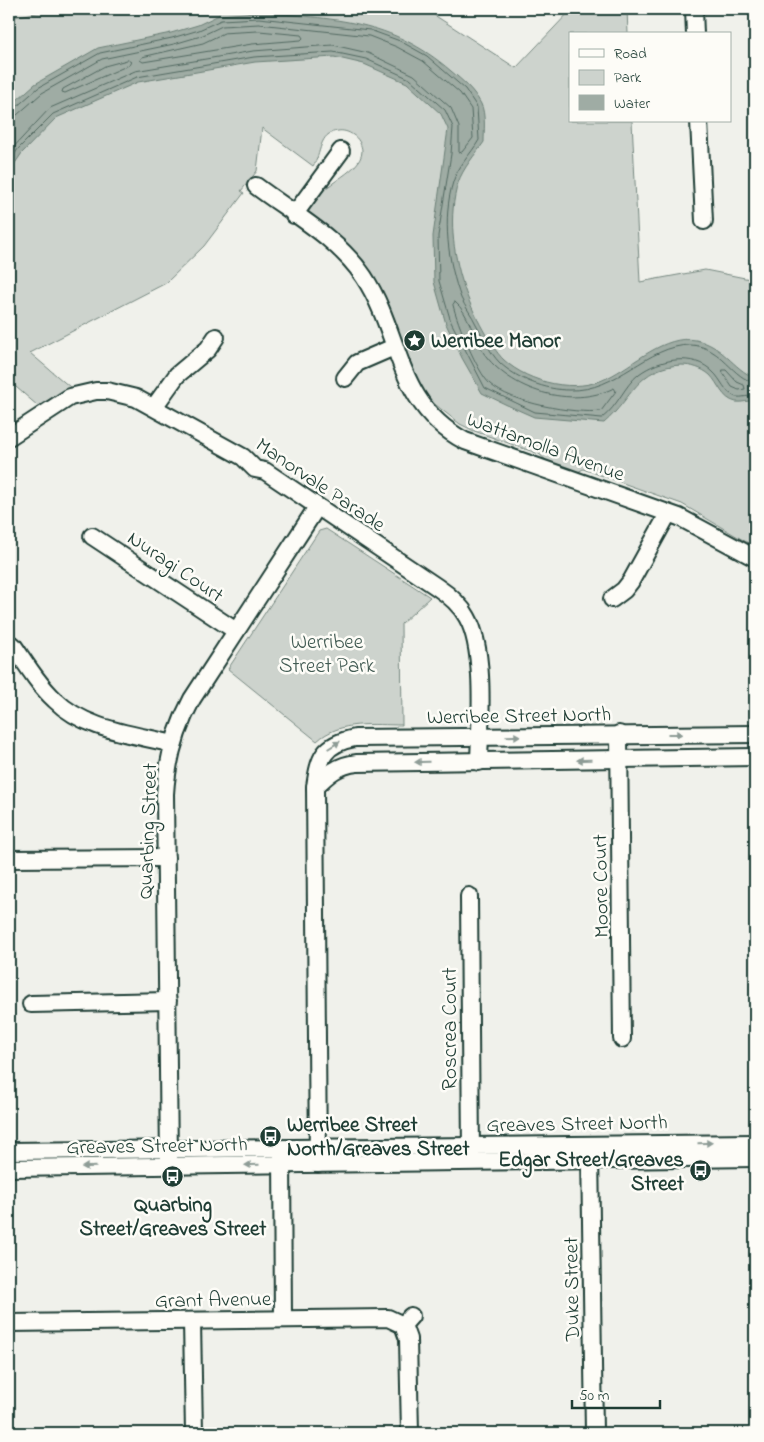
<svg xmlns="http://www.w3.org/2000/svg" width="764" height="1442" viewBox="0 0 764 1442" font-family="'Indie Flower',sans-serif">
<rect width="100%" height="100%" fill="#f0f1eb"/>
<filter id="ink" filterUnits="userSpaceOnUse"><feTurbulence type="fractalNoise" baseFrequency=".02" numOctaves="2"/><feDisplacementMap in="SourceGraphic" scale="10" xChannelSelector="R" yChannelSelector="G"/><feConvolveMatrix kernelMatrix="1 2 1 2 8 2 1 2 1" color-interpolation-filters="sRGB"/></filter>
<g filter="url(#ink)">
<g fill="#cdd3cd" stroke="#768880">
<path d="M 55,9 L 425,9 L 516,68 L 572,9 L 627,9 L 628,34 L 570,34 L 570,121 L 632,121 L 640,282 L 705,270 L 755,280 L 755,547 L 682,504 L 583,469 L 578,472 L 554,467 L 539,454 L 474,431 L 460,424 L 427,398 L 414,376 L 379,293 L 307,212 C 313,186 362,174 362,151 C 362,145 358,138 353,135 C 349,132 343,130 338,131 C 318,133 322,154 313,166 L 262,128 L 257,171 L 241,191 L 244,193 L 204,246 L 166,283 L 30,353 L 70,387 L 38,406 L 9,381 L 9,18 Z"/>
<path d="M 326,529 L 430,597 L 401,624 L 402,725 C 373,725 340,720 317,741 L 228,669 L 319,531 Z"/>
</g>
<path fill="#9faca4" stroke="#6c8077" d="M 259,12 C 334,19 391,19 451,71 C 463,81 474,90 481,104 C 486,114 484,132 484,142 C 475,155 463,168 458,183 C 448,216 453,252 463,284 C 468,303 490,347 504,360 C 529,383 576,394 607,378 C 634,365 664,334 696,340 C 724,346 732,368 755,378 L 755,401 C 749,400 742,403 736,402 C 722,399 719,384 710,375 C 702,368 691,365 681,365 C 637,367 633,398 604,423 L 534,417 L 507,405 L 482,393 L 462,358 L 446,324 L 434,282 L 433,236 L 448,129 L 441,114 L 407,83 L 364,64 L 334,57 L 255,62 L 138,82 L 56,118 L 22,153 L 9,172 L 9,107 L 35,84 L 98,48 L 171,33 L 198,25 L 219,15 Z"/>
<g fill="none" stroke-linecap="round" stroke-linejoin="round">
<g stroke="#526961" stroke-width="1">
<polygon points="259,31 301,35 303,38 301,40 252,44 143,62 140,60 142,57 203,43 224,33"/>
<polygon points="128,60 131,62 129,65 65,93 62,92 63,89 105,66"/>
<path d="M 9,111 L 14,109 L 38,88 L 100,53 L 172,38 L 199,30 L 221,20 L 259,18 L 370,30 L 400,41 L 427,56 L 465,89 L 477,107 L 479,140 C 471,154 458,166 453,182 C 442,218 448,263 461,298 C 465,307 472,315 476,324 C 484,338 489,352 500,363 C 517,379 546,390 569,390 C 618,392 646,345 691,345 C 722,346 733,380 755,382"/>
<polyline points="9,117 17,115 42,93 102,59 174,44 201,36 222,26 259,24 369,36 397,47 423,61 460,93 471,109 473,138 462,152 459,153 459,127 451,108 414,75 368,53 333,45 253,51 135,71 50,108 9,152"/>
<path d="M 9,163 L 18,149 L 53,114 L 137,77 L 254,57 L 333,52 L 366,59 L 410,79 L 445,110 L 453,127 L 451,154 L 438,236 L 439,281 L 451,322 L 485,388 L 535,412 L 602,418 C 618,406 624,386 639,374 C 659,359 694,352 713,372 C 721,379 725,393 736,397 C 742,398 749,395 755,396"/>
<path d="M 455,302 C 469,313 473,337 483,352 C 510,391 571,409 614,388 L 616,391 L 601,411 C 574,414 511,403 490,384 C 477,372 457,322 453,305 Z"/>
<polygon points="723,370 726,370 737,382 744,385 745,389 739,390 732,387 723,373"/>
</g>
<defs>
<g id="minor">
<polyline points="694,9 695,34"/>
<polyline points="699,121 704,221"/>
<path d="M 256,186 C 293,214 338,238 364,277 C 402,335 395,404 465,441 L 679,517 L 755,558"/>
<polyline points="294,215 341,151"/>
<polyline points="345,378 357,363 394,347"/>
<polyline points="154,407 177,375 208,349 216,337"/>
<path d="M 9,437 L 70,397 L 96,391 L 107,391 L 136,398 L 243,457 L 255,469 L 265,471 L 437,587 C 449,595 460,604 467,617 C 486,650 480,723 479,762"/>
<polyline points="92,536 236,631"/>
<polyline points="612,599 624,590 631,581 668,514"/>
<path d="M 13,645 C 26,664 38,684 55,700 C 85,730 134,734 173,744"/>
<polyline points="619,734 622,1039"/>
<path d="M 315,787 C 328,774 338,765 357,763 L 755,757"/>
<polyline points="9,859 166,858"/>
<polyline points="469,896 471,1156"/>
<polyline points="31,1004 168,1001"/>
<polyline points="9,1151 755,1143"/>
<polyline points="590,1151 594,1433"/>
<polyline points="282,1154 283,1319"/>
<path d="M 169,1161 L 165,794 C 167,760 176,729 192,699 L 317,507"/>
<path d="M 318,1164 L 315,787 C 319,758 323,744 355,738 L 755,734"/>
<polyline points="9,1168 755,1158"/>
<polyline points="192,1321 194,1433"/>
<polyline points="9,1323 388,1318 403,1325 411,1316"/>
<polyline points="403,1325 408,1339 410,1433"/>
</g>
</defs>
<use href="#minor" stroke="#1f3d34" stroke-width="20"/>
<use href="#minor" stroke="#fdfcf7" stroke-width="16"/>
</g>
<defs><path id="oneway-solid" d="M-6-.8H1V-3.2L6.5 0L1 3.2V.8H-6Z" transform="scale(1.25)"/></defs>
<g fill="#8e9c96">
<use href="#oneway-solid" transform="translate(675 734)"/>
<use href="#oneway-solid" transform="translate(513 736) rotate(-1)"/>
<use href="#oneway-solid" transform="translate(334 745) rotate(-32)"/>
<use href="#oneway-solid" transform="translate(584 760) rotate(179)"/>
<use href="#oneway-solid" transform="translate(422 762) rotate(179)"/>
<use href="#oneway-solid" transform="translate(705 1143) rotate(-1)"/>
<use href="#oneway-solid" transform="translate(252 1165) rotate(179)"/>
<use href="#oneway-solid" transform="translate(89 1167) rotate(179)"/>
</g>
</g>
<defs>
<symbol id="sight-disc" viewBox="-11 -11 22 22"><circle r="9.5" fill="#1f3d34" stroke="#fdfcf7"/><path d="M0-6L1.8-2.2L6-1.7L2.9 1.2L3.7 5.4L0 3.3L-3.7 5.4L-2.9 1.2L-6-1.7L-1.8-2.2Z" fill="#fff"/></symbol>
<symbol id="bus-disc" viewBox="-11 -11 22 22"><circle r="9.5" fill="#1f3d34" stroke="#fdfcf7"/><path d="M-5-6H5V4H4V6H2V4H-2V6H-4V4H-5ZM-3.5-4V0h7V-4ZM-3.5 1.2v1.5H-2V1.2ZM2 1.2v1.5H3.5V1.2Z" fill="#fff"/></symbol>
</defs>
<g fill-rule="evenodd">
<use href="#sight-disc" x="402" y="328" width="25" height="25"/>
<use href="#bus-disc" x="258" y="1124" width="25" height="25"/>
<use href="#bus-disc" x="688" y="1158" width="25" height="25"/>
<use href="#bus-disc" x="160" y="1164" width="25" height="25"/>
</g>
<g text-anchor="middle" stroke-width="5" stroke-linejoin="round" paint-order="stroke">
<g font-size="21" font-weight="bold" fill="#1f3d34" stroke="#fdfcf7" text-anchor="start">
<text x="431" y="347">Werribee Manor</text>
<text x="287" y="1131">Werribee Street<tspan x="287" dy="24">North/Greaves Street</tspan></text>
<text x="684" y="1166" text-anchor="end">Edgar Street/Greaves<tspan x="684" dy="24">Street</tspan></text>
<text x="173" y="1211" text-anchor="middle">Quarbing<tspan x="173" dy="24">Street/Greaves Street</tspan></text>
</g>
<g font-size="21" fill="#1f3d34" stroke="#fdfcf7">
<text transform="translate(546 446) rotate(20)" y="7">Wattamolla Avenue</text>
<text transform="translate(321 484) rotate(34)" y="7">Manorvale Parade</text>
<text transform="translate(176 566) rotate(34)" y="7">Nuragi Court</text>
<text transform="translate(519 715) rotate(-1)" y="7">Werribee Street North</text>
<text transform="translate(147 831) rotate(-88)" y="7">Quarbing Street</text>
<text transform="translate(600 886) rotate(-91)" y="7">Moore Court</text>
<text transform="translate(449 1029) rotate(-90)" y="7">Roscrea Court</text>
<text transform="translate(577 1123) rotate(-1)" y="7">Greaves Street North</text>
<text transform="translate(157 1145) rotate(-1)" y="7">Greaves Street North</text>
<text transform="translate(571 1289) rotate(-91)" y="7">Duke Street</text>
<text transform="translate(213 1299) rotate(-1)" y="7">Grant Avenue</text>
</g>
<g font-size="21" fill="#425b53" stroke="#fdfcf7">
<text x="327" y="648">Werribee<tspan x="327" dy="24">Street Park</tspan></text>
</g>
</g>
<rect width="764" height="1442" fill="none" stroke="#fdfcf7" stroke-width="30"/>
<rect x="15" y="15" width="734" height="1412" fill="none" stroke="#1f3d34" stroke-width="2" filter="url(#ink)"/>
<rect x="569" y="32" width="162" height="90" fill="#fdfcf7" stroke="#a4b0a9"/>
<rect x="579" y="49" width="25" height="8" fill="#fdfcf7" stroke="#a4b0a9"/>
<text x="614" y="58" font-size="15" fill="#1f3d34">Road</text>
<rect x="579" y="70" width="25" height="15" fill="#cdd3cd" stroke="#a4b0a9"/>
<text x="614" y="82" font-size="15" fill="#1f3d34">Park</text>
<rect x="579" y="95" width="25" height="15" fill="#9faca4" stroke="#a4b0a9"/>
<text x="614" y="108" font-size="15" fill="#1f3d34">Water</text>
<path d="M572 1400v8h88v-8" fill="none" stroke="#1f3d34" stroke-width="2.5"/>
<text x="579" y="1400" font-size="15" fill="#1f3d34" stroke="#fdfcf7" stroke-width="4" paint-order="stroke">50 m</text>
</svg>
